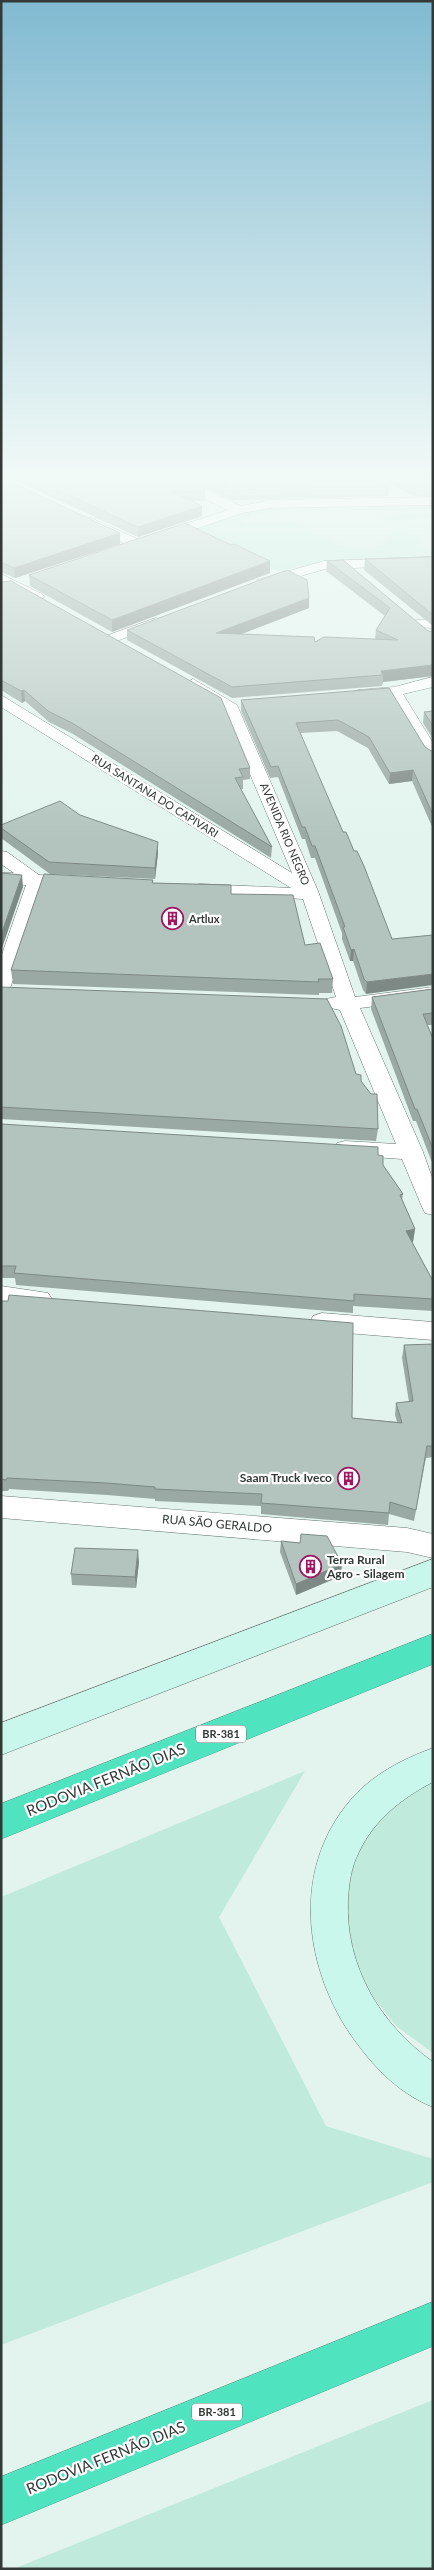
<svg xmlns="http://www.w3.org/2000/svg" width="434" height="2570" viewBox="0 0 434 2570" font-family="Lato,sans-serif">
<rect width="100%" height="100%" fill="#e3f4ee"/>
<polygon fill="#d1eae2" points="433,503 433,558 322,564 278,571 184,531 240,512"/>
<g fill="#c0eadc">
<path d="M 433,504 L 433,511 L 298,510 L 252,515 L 241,522 L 295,522 L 304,530 L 345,546 L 370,548 L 383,543 L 397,531 L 416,536 L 421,550 L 433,548 L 433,558 L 318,564 L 278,570 L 183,537 C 234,495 368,505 433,504 Z"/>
<polygon points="433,512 433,517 389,522 380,517"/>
<polygon points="305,1771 219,1917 326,2126 433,2159 433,2182 1,2345 1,1897"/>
<polygon points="433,1778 433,2053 396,2026 351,1968 340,1906 365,1825"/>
<polygon points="433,2400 433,2569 13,2569"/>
</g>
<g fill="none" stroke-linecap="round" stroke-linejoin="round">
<defs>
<g id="street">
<polygon points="182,479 241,506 271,500 433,497 433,505 271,508 242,513 167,539 157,539 155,536 157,533 228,510 178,486 176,483 178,480"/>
<polygon points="91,518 142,541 144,544 142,547 132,547 86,525 85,522 86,519"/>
<polygon points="433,557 433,565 325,569 262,587 255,583 257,580 324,561"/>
<polygon points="1,574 42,594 44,597 42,600 32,600 1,584"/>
<polygon points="156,618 163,622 161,625 111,643 104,639 106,636"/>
<polygon points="418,620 433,620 433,628 413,627 411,624 413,621"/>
<polygon points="433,677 433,687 403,694 433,743 433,762 425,757 389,697 358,700 350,695 358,690 394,687"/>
<polygon points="193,679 237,705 318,891 355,997 433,987 433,999 360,1008 423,1152 433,1180 433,1215 425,1213 422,1207 402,1159 345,1155 337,1153 334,1148 337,1143 345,1141 396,1144 340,1010 326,1007 323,1003 326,999 336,997 303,899 194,893 191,889 194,885 200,884 291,888 1,707 1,695 292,873 222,708 188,687 185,684"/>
<polygon points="1,851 7,852 39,875 80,878 83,882 80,886 43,886 11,986 8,990 1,992 1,957 26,885 1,883 1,873 14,873 1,864"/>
<polygon points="1,1286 48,1293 52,1299 48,1305 40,1308 1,1304"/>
<polygon points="322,1313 433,1322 433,1340 322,1331 313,1328 310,1322 313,1316"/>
<polygon points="1,1496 407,1528 433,1534 433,1558 407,1552 1,1518"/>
</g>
<g id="secondary">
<polygon points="433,1559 433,1587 1,1755 1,1723"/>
<path d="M 433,1748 L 433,1782 C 402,1798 374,1820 359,1852 C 351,1867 349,1884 348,1900 C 345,1966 380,2024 433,2062 L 433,2107 C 395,2092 367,2060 345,2026 C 301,1954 294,1860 356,1794 C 376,1773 405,1758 433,1748 Z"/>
</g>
<g id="highway">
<polygon points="433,1634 433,1664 1,1839 1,1804"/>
<polygon points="433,2302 433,2346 1,2525 1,2477"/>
</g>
</defs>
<use href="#street" stroke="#667570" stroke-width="1"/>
<use href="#secondary" stroke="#667570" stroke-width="1"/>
<use href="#highway" stroke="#45a88f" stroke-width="1"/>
<use href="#street" fill="#fff" fill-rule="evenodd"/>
<use href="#secondary" fill="#caf7ec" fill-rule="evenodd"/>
<use href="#highway" fill="#4fe4bf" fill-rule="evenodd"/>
</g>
<g fill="#9aa9a3">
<polygon points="1,478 120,544 15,578 1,572"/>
<polygon points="11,478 180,478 179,479 205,491 205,501 192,501 202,516 138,537"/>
<polygon points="183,478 374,478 389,486 388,496 232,500"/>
<polygon points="378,478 433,478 433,496 413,496"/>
<polygon points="433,496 433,514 430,507 431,497"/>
<polygon points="433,557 433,626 364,570 365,559"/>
<polygon points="327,561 428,631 433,632 433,676 383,682 382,686 232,698 127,640 127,630 309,598 309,608 241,634 315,642 375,639 376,630 385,616 326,571"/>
<polygon points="270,573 112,632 30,586 29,575"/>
<polygon points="1,582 250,768 250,779 243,780 243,789 241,789 272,847 271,858 73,734 49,722 25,701 22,703 1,690"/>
<polygon points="389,688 425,747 433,752 433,829 412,781 389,784 368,748 337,731 300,733 343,832 354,851 392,939 366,994 363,990 353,961 350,961 342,939 342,933 315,858 311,858 305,839 302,839 278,777 270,778 241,711 241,700"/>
<polygon points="433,711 433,739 423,723 424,712"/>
<polygon points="80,815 158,853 155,879 50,874 1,838 1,825"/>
<polygon points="153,883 231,885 231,894 305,945 333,979 332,993 319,993 319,995 13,984 11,970"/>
<polygon points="1,987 356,1074 361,1081 378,1129 376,1141 1,1119"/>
<polygon points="433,989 433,1025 427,1025 433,1039 433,1165 416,1121 413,1121 371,1009 372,997"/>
<polygon points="1,1124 378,1155 383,1165 403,1194 402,1200 415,1229 413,1242 412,1242 433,1281 433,1311 353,1306 353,1313 16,1285 15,1278 1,1278"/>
<polygon points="1,1301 352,1418 397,1422 395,1415 396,1403 409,1402 402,1358 404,1345 433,1344 433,1457 426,1458 414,1521 389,1514 388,1525 261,1514 261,1506 155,1501 155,1499 107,1495 9,1489 8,1491 1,1491"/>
<polygon points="281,1541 341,1576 296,1595 280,1552"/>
<polygon points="139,1562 136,1588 72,1585 71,1574"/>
</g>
<g fill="#7d8985">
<polygon points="202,506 202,516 138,537 138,527"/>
<polygon points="120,533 120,544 15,578 14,568"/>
<polygon points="270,561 270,573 112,632 112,620"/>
<polygon points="309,598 309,608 216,644 216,633"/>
<polygon points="433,665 433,676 383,682 383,675 381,671"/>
<polygon points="24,690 25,701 22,703 21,691"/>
<polygon points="413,770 412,781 389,784 390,773"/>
<polygon points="158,842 158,853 155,879 155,868"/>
<polygon points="22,875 23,887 1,951 1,935"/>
<polygon points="354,949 353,961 350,961 351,950"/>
<polygon points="433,974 433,985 366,994 367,982"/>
<polygon points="415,1229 413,1242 405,1243 406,1231"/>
<polygon points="138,1550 139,1562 136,1588 135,1577"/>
<polygon points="342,1564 341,1576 296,1595 296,1584"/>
</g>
<g fill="#b3c4be" stroke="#7d8985">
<polygon points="1,478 2,478 120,533 14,568 1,562"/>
<polygon points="32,478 178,478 205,491 173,492 202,506 138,527"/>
<polygon points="205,478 374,478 389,486 232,490"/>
<polygon points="398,478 433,478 433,486 414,486"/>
<polygon points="185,523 231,545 234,544 270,561 112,620 29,575"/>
<polygon points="433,557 433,615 365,559"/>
<polygon points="343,560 428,631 433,632 433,665 381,671 383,675 232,687 127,630 287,570 307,580 309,598 216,633 314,637 315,642 324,637 398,640 376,630 390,608 327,561"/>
<polygon points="11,581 221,698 250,768 239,769 243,777 235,778 272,847 72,723 48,711 24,690 21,691 1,680 1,582"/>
<polygon points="389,688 425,747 433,752 433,815 413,770 390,773 369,737 338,720 296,723 343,832 346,832 354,851 357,851 364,866 392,939 433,935 433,974 367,982 364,979 354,949 351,950 343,927 345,927 315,846 312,846 305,827 302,827 278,766 271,767 241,700"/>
<polygon points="433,711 433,726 424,712"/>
<polygon points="60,801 80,815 158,842 155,868 49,862 1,828 1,825"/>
<polygon points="1,873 22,875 1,935"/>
<polygon points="44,874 153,880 152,883 231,885 231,894 293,895 305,945 320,943 333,979 318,979 319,982 11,970"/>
<polygon points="1,987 327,999 341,1026 356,1074 361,1075 361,1081 371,1094 377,1094 378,1129 1,1107"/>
<polygon points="433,989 433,1013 423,1014 433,1039 433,1149 417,1109 415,1109 372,997"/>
<polygon points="1,1124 378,1147 378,1155 383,1156 383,1165 403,1194 400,1195 415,1229 406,1231 433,1281 433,1299 354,1294 354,1301 14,1273 16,1266 1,1266"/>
<polygon points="9,1295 353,1323 352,1418 402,1423 396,1403 413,1401 404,1345 433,1344 433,1446 427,1446 416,1510 390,1502 389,1513 261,1503 262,1494 155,1489 155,1487 106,1483 7,1478 6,1480 1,1479 1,1301 8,1301"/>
<polygon points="301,1534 327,1536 342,1564 296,1584 281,1541 300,1543"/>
<polygon points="75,1548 138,1550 135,1577 71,1574"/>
</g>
<linearGradient id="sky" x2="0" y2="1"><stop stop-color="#81bad1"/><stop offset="0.57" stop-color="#f2faf7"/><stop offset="1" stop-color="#f2faf7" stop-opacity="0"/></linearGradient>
<rect width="434" height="838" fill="url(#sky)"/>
<defs>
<symbol id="building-ring" viewBox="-11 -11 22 22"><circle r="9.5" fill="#fff" stroke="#9f1663" stroke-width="1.5"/><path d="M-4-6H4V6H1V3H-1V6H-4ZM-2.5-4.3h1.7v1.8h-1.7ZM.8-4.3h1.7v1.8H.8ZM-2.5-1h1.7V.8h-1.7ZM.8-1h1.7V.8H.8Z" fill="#9f1663"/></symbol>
</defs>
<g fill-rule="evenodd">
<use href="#building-ring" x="160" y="906" width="25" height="25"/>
<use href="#building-ring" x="336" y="1466" width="25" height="25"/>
<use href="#building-ring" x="298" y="1554" width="25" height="25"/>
</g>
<g text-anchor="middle" stroke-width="4.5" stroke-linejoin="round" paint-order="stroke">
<g font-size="11" fill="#323936" stroke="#fff">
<text transform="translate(155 796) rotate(32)" y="4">RUA SANTANA DO CAPIVARI</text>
<text transform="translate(285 834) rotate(67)" y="4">AVENIDA RIO NEGRO</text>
</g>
<g font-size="11" font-weight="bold" fill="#323936" stroke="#fff" text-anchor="start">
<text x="189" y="923">Artlux</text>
</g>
<g fill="#fff" stroke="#707472" stroke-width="1">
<rect x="196" y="1725.5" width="50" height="17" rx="4"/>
<rect x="192" y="2403.5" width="50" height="17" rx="4"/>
</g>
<g font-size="11" font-weight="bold" fill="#323936">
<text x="221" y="1738">BR-381</text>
<text x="217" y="2416">BR-381</text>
</g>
<g font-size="12" font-weight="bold" fill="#323936" stroke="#fff" text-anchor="end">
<text x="332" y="1482">Saam Truck Iveco</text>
<text x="327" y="1564" text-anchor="start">Terra Rural<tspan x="327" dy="14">Agro - Silagem</tspan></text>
</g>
<g font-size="12" fill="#323936" stroke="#fff">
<text transform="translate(217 1524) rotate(5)" y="4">RUA SÃO GERALDO</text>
</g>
<g font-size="15" fill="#323936" stroke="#fff">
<text transform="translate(106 1780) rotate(-22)" y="5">RODOVIA FERNÃO DIAS</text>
<text transform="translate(106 2458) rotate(-22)" y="5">RODOVIA FERNÃO DIAS</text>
</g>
</g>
<rect width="434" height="2570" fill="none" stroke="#323936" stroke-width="5"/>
</svg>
